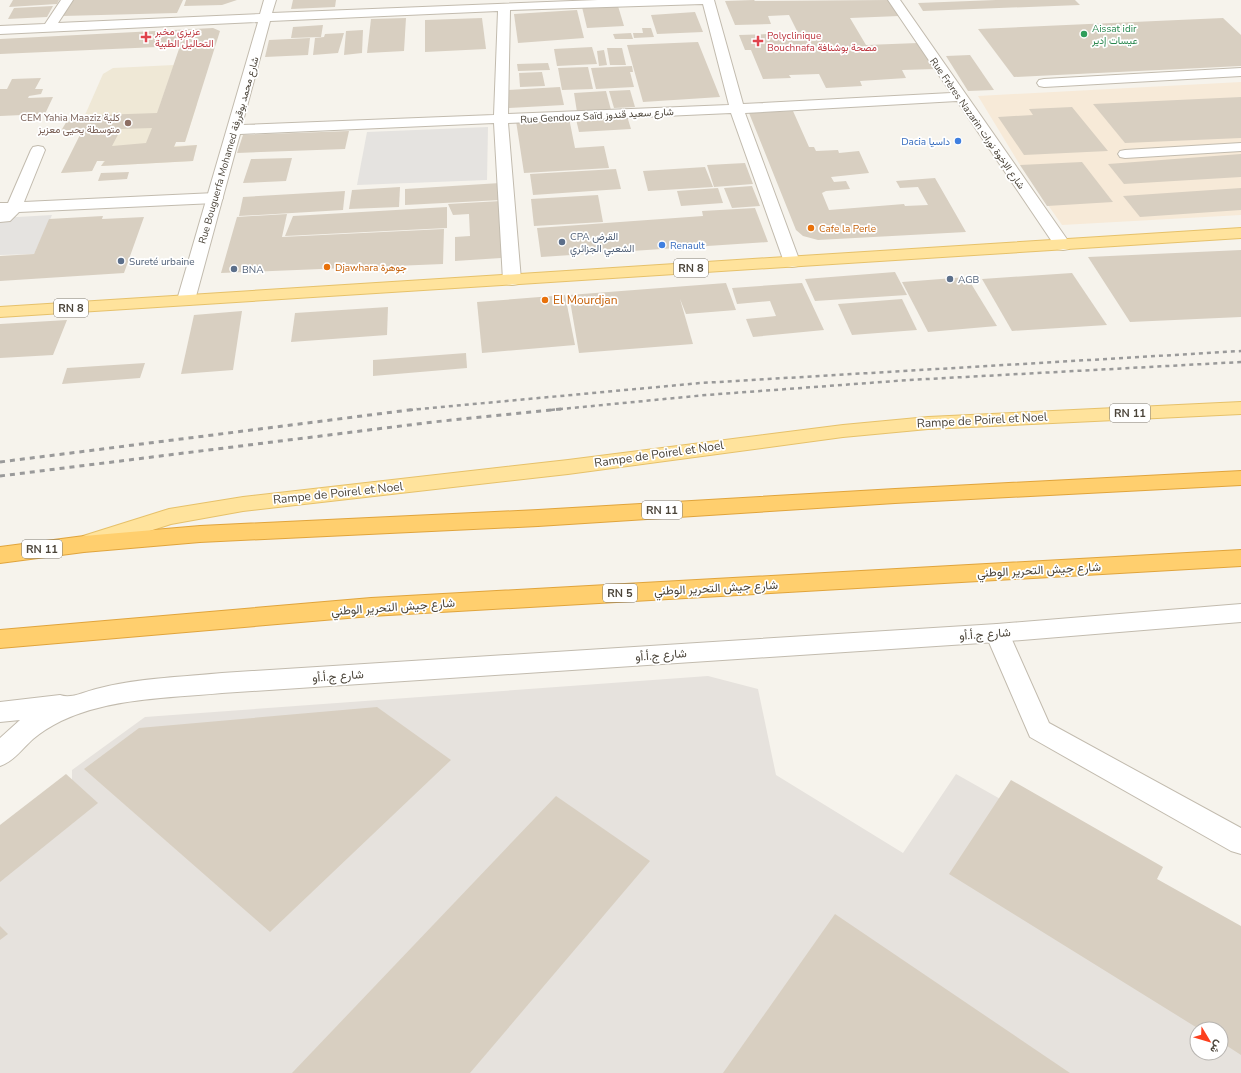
<svg xmlns="http://www.w3.org/2000/svg" width="1241" height="1073" viewBox="0 0 1241 1073" font-family="'Nunito Sans',Vazirmatn,sans-serif">
<rect width="100%" height="100%" fill="#f6f3ec"/>
<polygon fill="#f7ead8" points="1241,82 1241,215 1062,225 1020,165 978,96"/>
<path fill="#e6e2dd" fill-rule="evenodd" d="M 708,676 L 758,689 L 776,775 L 903,853 L 956,774 L 1241,935 L 1241,1073 L 0,1073 L 0,834 L 72,780 L 72,770 L 145,717 ZM 1197,1029 L 1221,1029 L 1221,1053 L 1197,1053 Z"/>
<polygon fill="#efe8d6" points="174,65 160,105 197,104 185,142 176,142 174,146 197,145 193,161 101,166 104,161 97,161 92,171 61,173 82,131 61,131 70,116 85,115 103,74 113,68"/>
<g fill="#e5e3e0">
<polygon points="488,127 487,180 357,185 367,132"/>
<polygon points="52,215 34,254 0,255 0,218"/>
</g>
<g fill="#d8cfc1" fill-rule="evenodd">
<polygon points="13,0 59,0 57,4 9,7"/>
<polygon points="73,0 183,0 177,13 63,16"/>
<polygon points="186,0 237,0 222,5 184,6"/>
<polygon points="293,0 336,0 335,7 291,9"/>
<polygon points="754,0 755,1 888,0 899,16 850,18 866,45 918,43 935,69 902,70 906,78 860,81 862,86 826,88 819,74 789,75 791,78 763,79 751,50 745,50 739,35 770,34 771,36 799,35 789,15 768,16 771,24 735,25 725,1"/>
<polygon points="996,0 1075,0 1080,5 923,11 918,3"/>
<polygon points="53,6 47,17 8,19 14,8"/>
<polygon points="618,6 624,26 587,28 582,7"/>
<polygon points="577,10 584,38 518,43 514,14"/>
<polygon points="695,12 703,32 657,34 651,15"/>
<polygon points="406,18 404,51 367,53 371,19"/>
<polygon points="482,18 486,49 425,52 425,20"/>
<polygon points="1223,18 1241,35 1241,66 1014,77 978,29"/>
<polygon points="323,25 321,37 291,38 293,27"/>
<path d="M 213,28 L 220,31 L 185,142 L 176,142 L 174,147 L 197,145 L 193,161 L 101,166 L 105,161 L 97,161 L 92,171 L 61,173 L 82,131 L 61,131 L 70,116 L 157,113 L 180,46 L 0,54 L 0,39 ZM 152,128 L 146,143 L 112,146 L 121,129 Z"/>
<polygon points="642,28 651,28 654,37 634,38 633,33 643,33"/>
<polygon points="363,30 362,53 344,55 346,31"/>
<polygon points="344,33 338,53 313,55 315,38 324,37 325,34"/>
<polygon points="631,33 633,39 615,39 613,34"/>
<polygon points="310,38 308,55 265,57 269,40"/>
<polygon points="698,42 720,97 643,102 627,45"/>
<polygon points="592,47 597,64 557,66 554,49"/>
<polygon points="607,48 622,48 626,65 610,65"/>
<polygon points="604,50 607,65 599,66 597,51"/>
<polygon points="970,55 994,90 968,91 946,56"/>
<polygon points="548,63 550,70 518,71 517,64"/>
<polygon points="632,66 633,72 630,72 634,87 596,89 591,68"/>
<polygon points="588,67 593,89 562,90 558,68"/>
<polygon points="542,72 545,86 520,87 519,73"/>
<polygon points="41,78 35,89 43,89 41,94 29,96 28,98 53,97 45,114 0,116 0,89 7,89 12,79"/>
<polygon points="560,87 564,105 509,108 507,90"/>
<polygon points="630,90 635,107 614,108 609,91"/>
<polygon points="606,91 611,110 577,112 574,93"/>
<polygon points="1241,97 1241,138 1125,143 1093,104"/>
<polygon points="1072,107 1108,151 1024,155 998,117 1033,115 1029,109"/>
<polygon points="793,111 809,147 814,147 816,151 838,150 839,153 859,151 869,173 831,177 834,182 846,181 850,189 826,191 822,193 829,210 904,204 905,206 928,205 918,187 900,188 896,181 935,178 966,232 818,240 803,236 796,230 749,113"/>
<polygon points="627,116 631,129 579,132 576,119"/>
<polygon points="569,118 575,148 604,146 609,168 524,173 516,121"/>
<polygon points="349,131 345,149 237,153 243,135"/>
<polygon points="1241,154 1241,177 1124,184 1108,164"/>
<polygon points="292,158 286,181 243,183 251,159"/>
<polygon points="1082,162 1113,202 1047,206 1020,165"/>
<polygon points="745,163 753,184 714,187 707,165"/>
<polygon points="705,167 713,187 648,191 643,171"/>
<polygon points="616,169 621,189 533,195 530,174"/>
<polygon points="129,172 127,179 98,181 101,173"/>
<polygon points="500,183 501,200 405,205 405,189"/>
<polygon points="752,186 760,206 732,208 724,188"/>
<polygon points="400,187 399,207 349,209 352,190"/>
<polygon points="718,188 723,203 681,206 677,191"/>
<polygon points="1241,188 1241,210 1140,217 1123,196"/>
<polygon points="345,191 343,210 239,216 243,197"/>
<polygon points="598,195 603,222 534,226 531,199"/>
<polygon points="501,201 501,258 455,261 455,237 470,236 469,214 453,215 448,204"/>
<polygon points="447,207 447,228 285,236 293,216"/>
<polygon points="755,208 768,242 541,257 537,228 703,216 702,211"/>
<polygon points="287,214 282,237 444,229 443,264 221,273 237,217"/>
<polygon points="103,216 102,219 144,217 124,273 0,281 0,256 34,254 49,219"/>
<polygon points="1241,250 1241,317 1130,322 1088,257"/>
<polygon points="895,272 907,295 815,301 805,279"/>
<polygon points="1072,273 1107,325 1012,331 982,279"/>
<polygon points="967,277 997,326 928,332 902,282"/>
<polygon points="726,283 736,310 686,314 680,299 693,344 579,353 569,295"/>
<polygon points="802,283 824,330 753,337 746,319 776,316 770,301 737,304 732,288"/>
<polygon points="565,295 575,345 482,353 477,302"/>
<polygon points="902,299 917,330 852,335 838,304"/>
<polygon points="388,307 387,335 291,342 295,313"/>
<polygon points="242,311 233,370 181,374 194,315"/>
<polygon points="67,320 53,355 0,358 0,324"/>
<polygon points="466,353 467,368 373,376 373,360"/>
<polygon points="145,363 140,378 62,384 67,368"/>
<polygon points="377,707 451,760 270,932 84,769 139,728"/>
<polygon points="66,774 98,803 0,882 0,825"/>
<polygon points="1011,780 1163,867 1157,879 1241,926 1241,1055 1221,1042 1221,1029 1199,1029 949,874"/>
<polygon points="556,796 650,861 470,1073 292,1073"/>
<polygon points="835,914 1070,1073 723,1073"/>
<polygon points="0,926 8,934 0,940"/>
</g>
<g fill="none" stroke-linecap="round" stroke-linejoin="round">
<defs>
<g id="lane">
<polygon points="1241,68 1241,76 1044,87 1039,86 1037,83 1039,80 1044,79"/>
<polygon points="1241,143 1241,151 1125,158 1120,157 1118,154 1120,151 1125,150"/>
<polygon points="38,146 43,147 45,150 24,202 215,193 221,195 223,198 221,201 215,203 19,212 10,221 0,222 0,203 8,203 31,150 33,147"/>
<polygon points="997,624 1005,627 1009,633 1049,723 1241,828 1241,854 1231,851 1030,737 985,633 989,627"/>
</g>
<g id="street">
<path d="M 61,0 L 73,0 L 58,23 L 260,14 L 264,0 L 276,0 L 272,13 L 598,0 L 714,0 L 743,104 L 951,93 L 888,0 L 900,0 L 1071,245 L 1069,249 L 1063,250 L 1057,249 L 957,101 L 745,113 L 800,262 L 798,266 L 792,267 L 786,266 L 784,262 L 731,113 L 508,123 L 521,280 L 518,284 L 512,285 L 506,284 L 503,280 L 494,123 L 240,134 L 195,300 L 192,304 L 186,305 L 180,304 L 177,300 L 258,22 L 0,34 L 0,26 L 45,24 ZM 703,4 L 729,105 L 508,114 L 510,10 ZM 498,11 L 494,115 L 242,125 L 270,21 Z"/>
<path d="M 1241,604 L 1241,622 L 997,642 L 222,693 C 169,698 109,698 61,721 C 51,726 41,732 33,739 C 22,749 14,761 0,766 L 0,738 L 20,720 L 0,722 L 0,702 L 60,695 C 71,699 84,692 96,689 C 137,678 180,677 222,673 L 997,624 Z"/>
</g>
<g id="primary">
<polygon points="1241,228 1241,238 0,317 0,307"/>
<polygon points="1241,402 1241,414 928,429 843,437 568,474 243,511 171,524 91,550 83,548 80,542 83,536 169,509 243,497 568,460 843,425 928,417"/>
</g>
<g id="highway">
<polygon points="1241,471 1241,485 895,503 538,526 200,542 84,552 0,563 0,547 84,536 200,526 538,510 895,489"/>
<polygon points="1241,550 1241,566 371,616 0,648 0,630 371,598"/>
</g>
</defs>
<use href="#lane" stroke="#c2bbae" stroke-width="2"/>
<use href="#street" stroke="#c2bbae" stroke-width="2"/>
<use href="#primary" stroke="#e6c16a" stroke-width="2"/>
<use href="#highway" stroke="#e0a43c" stroke-width="2"/>
<use href="#lane" fill="#fff" fill-rule="evenodd"/>
<use href="#street" fill="#fff" fill-rule="evenodd"/>
<use href="#primary" fill="#ffe39c" fill-rule="evenodd"/>
<use href="#highway" fill="#ffcf6e" fill-rule="evenodd"/>
<g stroke="#9a9a9a" stroke-width="2.5" stroke-dasharray="4 4" stroke-linecap="butt">
<polyline points="409,410 701,383 1241,351"/>
<polyline points="551,410 706,395 909,380 1241,362"/>
</g>
<g stroke="#9a9a9a" stroke-width="3" stroke-dasharray="5 5" stroke-linecap="butt">
<polyline points="0,462 417,409"/>
<polyline points="0,476 433,422 561,409"/>
</g>
</g>
<circle fill="#2e9e5b" stroke="#fff" stroke-width="1.5" cx="1084" cy="34" r="4"/>
<g fill="#e0444e" stroke="#fff" stroke-width="1.5">
<path d="M144 31h4v4h4v4h-4v4h-4v-4h-4v-4h4z"/>
<path d="M756 35h4v4h4v4h-4v4h-4v-4h-4v-4h4z"/>
</g>
<circle fill="#8d6e63" stroke="#fff" stroke-width="1.5" cx="128" cy="123" r="4"/>
<g fill="#3f7fe0" stroke="#fff" stroke-width="1.5">
<circle cx="958" cy="141" r="4"/>
<circle cx="662" cy="245" r="4"/>
</g>
<g fill="#e8710a" stroke="#fff" stroke-width="1.5">
<circle cx="811" cy="228" r="4"/>
<circle cx="327" cy="267" r="4"/>
<circle cx="545" cy="300" r="4"/>
</g>
<g fill="#5c6f8a" stroke="#fff" stroke-width="1.5">
<circle cx="562" cy="242" r="4"/>
<circle cx="121" cy="261" r="4"/>
<circle cx="234" cy="269" r="4"/>
<circle cx="950" cy="279" r="4"/>
</g>
<g text-anchor="middle" stroke-width="3.5" stroke-linejoin="round" paint-order="stroke">
<g font-size="10" fill="#27864d" stroke="#fff" text-anchor="start">
<text x="1092" y="32">Aissat idir<tspan x="1092" dy="12">عيسات إدير</tspan></text>
</g>
<g font-size="10" fill="#be3a42" stroke="#fff" text-anchor="start">
<text x="155" y="35">عزيزي مخبر<tspan x="155" dy="12">التحاليل الطبية</tspan></text>
<text x="767" y="39">Polyclinique<tspan x="767" dy="12">Bouchnafa مصحة بوشنافة</tspan></text>
</g>
<g font-size="10" fill="#4b4439" stroke="#fff">
<text transform="translate(597 115) rotate(-3)" y="4">Rue Gendouz Saïd شارع سعيد قندوز</text>
<text transform="translate(978 123) rotate(55)" y="4">Rue Frères Nazarin شارع الإخوة نورات</text>
<text transform="translate(228 150) rotate(-74)" y="4">Rue Bouguerfa Mohamed شارع محمد بوقررفة</text>
</g>
<g font-size="10" fill="#785e54" stroke="#fff" text-anchor="end">
<text x="120" y="121">CEM Yahia Maaziz كلية<tspan x="120" dy="12">متوسطة يحيى معزيز</tspan></text>
</g>
<g font-size="10" fill="#366cbe" stroke="#fff" text-anchor="end">
<text x="950" y="145">Dacia داسيا</text>
<text x="670" y="249" text-anchor="start">Renault</text>
</g>
<g font-size="10" fill="#c56008" stroke="#fff" text-anchor="start">
<text x="819" y="232">Cafe la Perle</text>
<text x="335" y="271">Djawhara جوهرة</text>
</g>
<g font-size="10" fill="#4e5e75" stroke="#fff" text-anchor="start">
<text x="570" y="240">CPA القرض<tspan x="570" dy="12">الشعبي الجزائري</tspan></text>
<text x="129" y="265">Sureté urbaine</text>
<text x="242" y="273">BNA</text>
<text x="958" y="283">AGB</text>
</g>
<g fill="#fff" stroke="#817c74" stroke-width="1">
<rect x="674" y="259" width="34" height="18" rx="3"/>
<rect x="54" y="299" width="34" height="18" rx="3"/>
<rect x="1110" y="404" width="40" height="18" rx="3"/>
<rect x="642" y="501" width="40" height="18" rx="3"/>
<rect x="22" y="540" width="40" height="18" rx="3"/>
<rect x="603" y="584" width="34" height="18" rx="3"/>
</g>
<g font-size="11" font-weight="bold" fill="#4b4439">
<text x="691" y="272">RN 8</text>
<text x="71" y="312">RN 8</text>
<text x="1130" y="417">RN 11</text>
<text x="662" y="514">RN 11</text>
<text x="42" y="553">RN 11</text>
<text x="620" y="597">RN 5</text>
</g>
<g font-size="12" fill="#c56008" stroke="#fff" text-anchor="start">
<text x="553" y="304">El Mourdjan</text>
</g>
<g font-size="12" fill="#4b4439" stroke="#fff">
<text transform="translate(982 420) rotate(-3)" y="4">Rampe de Poirel et Noel</text>
<text transform="translate(659 454) rotate(-8)" y="4">Rampe de Poirel et Noel</text>
<text transform="translate(338 493) rotate(-6)" y="4">Rampe de Poirel et Noel</text>
<text transform="translate(1039 570) rotate(-3)" y="4">شارع جيش التحرير الوطني</text>
<text transform="translate(716 588) rotate(-3)" y="4">شارع جيش التحرير الوطني</text>
<text transform="translate(393 607) rotate(-4)" y="4">شارع جيش التحرير الوطني</text>
<text transform="translate(985 634) rotate(-4)" y="4">شارع ج.أ.أو</text>
<text transform="translate(661 655) rotate(-4)" y="4">شارع ج.أ.أو</text>
<text transform="translate(338 676) rotate(-4)" y="4">شارع ج.أ.أو</text>
</g>
</g>
<g transform="translate(1209 1041) rotate(128)"><circle r="19" fill="#ffffff" stroke="#b7b4b0"/>
<path d="M0-3L7 15L0 10L-7 15Z" fill="#fc3f1d"/>
<text y="-6" font-size="11" font-weight="bold" text-anchor="middle" fill="#4b4439">ش</text>
</g>
</svg>
